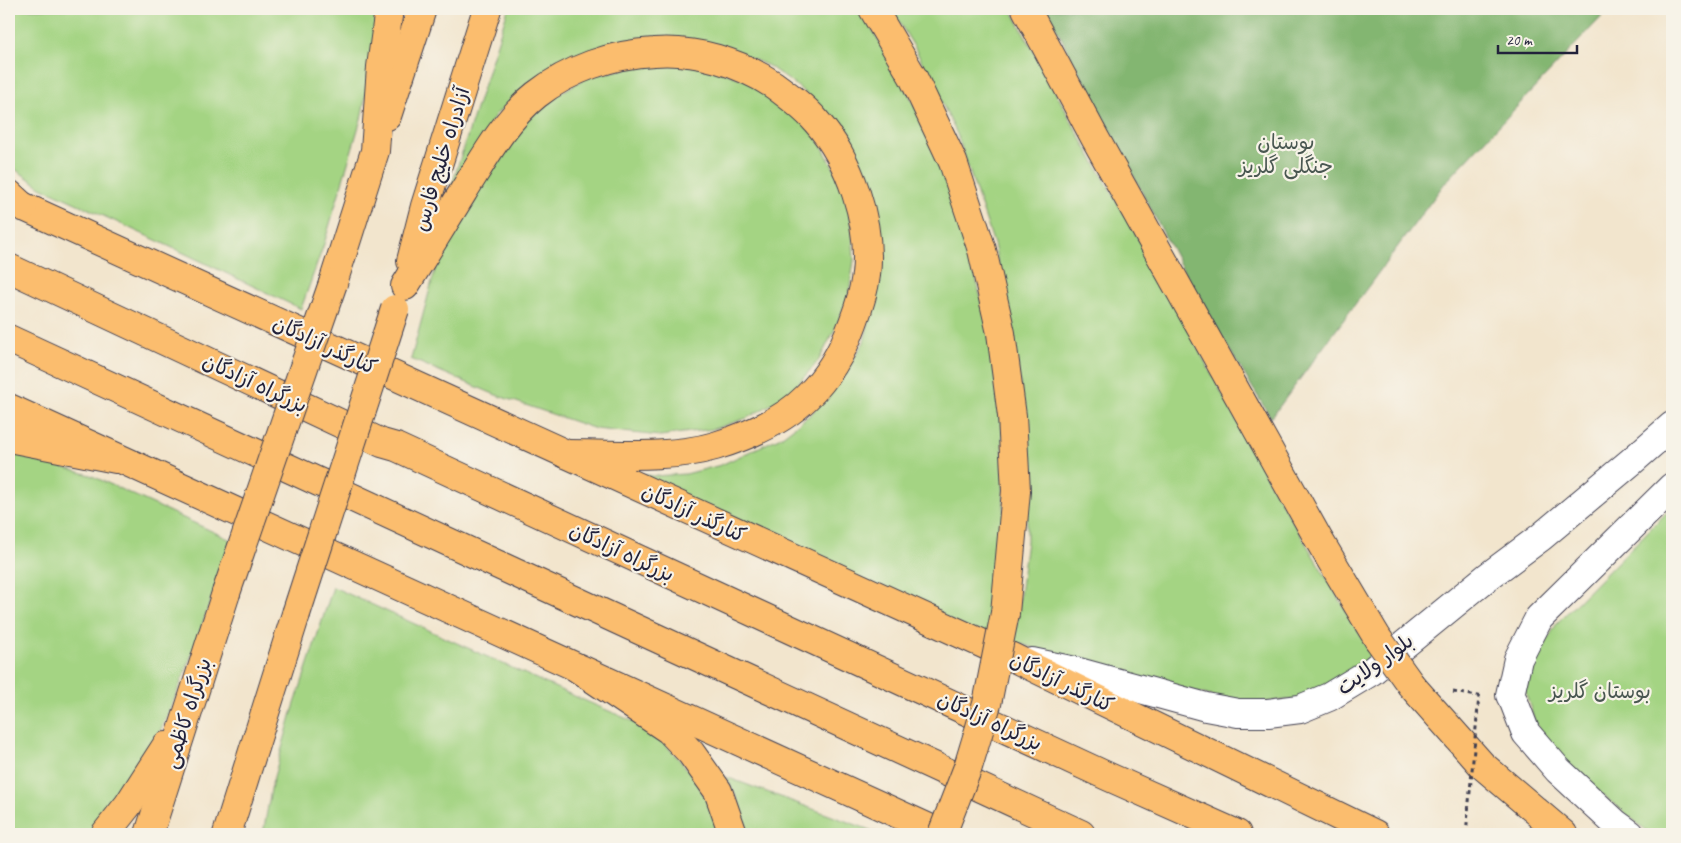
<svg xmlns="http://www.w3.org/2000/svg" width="1681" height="843" viewBox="0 0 1681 843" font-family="Caveat,'Playpen Sans Arabic',sans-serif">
<rect width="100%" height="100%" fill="#f7f3e8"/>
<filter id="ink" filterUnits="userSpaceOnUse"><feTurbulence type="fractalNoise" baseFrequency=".02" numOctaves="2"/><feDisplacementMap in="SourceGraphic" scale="10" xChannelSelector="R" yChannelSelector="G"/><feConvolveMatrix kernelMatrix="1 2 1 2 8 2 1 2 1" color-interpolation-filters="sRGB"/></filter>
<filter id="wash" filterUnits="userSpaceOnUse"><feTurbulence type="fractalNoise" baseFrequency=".0096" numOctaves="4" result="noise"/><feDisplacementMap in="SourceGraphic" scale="20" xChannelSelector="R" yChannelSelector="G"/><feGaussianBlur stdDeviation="1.12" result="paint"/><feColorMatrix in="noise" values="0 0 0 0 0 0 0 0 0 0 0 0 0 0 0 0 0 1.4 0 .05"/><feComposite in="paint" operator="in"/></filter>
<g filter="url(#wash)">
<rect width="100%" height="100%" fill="#f2e5cd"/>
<g fill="#a4d483" stroke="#637b5f">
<polygon points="9,9 377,9 373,59 361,119 324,244 301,309 188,255 41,187 9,165"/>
<polygon points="508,9 860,9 903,81 936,153 963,226 986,319 1002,420 1004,518 989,638 615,467 653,476 686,474 721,465 781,437 811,414 839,383 864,342 875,298 881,262 873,205 853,151 826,111 797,86 769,66 725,47 688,39 654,38 610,45 527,87 495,115 444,209"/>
<polygon points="891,9 1011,9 1076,130 1151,261 1272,487 1377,662 1308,698 1244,704 1139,678 1014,642 1027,541 1027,432 1014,342 994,244 957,134 915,48"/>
<polygon points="663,61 706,67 751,82 789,108 818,139 846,191 852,226 854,260 849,294 836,327 819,360 789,394 747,418 713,429 660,436 596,429 496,395 411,359 444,237 527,120 556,96 587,77"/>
<path d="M 9,452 L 90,475 L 231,540 C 205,615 182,694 143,764 C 129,790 109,812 90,834 L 9,834 Z"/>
<polygon points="1672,507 1672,834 1651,834 1591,786 1557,753 1535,722 1525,691 1533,666 1557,623"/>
<polygon points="333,587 565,692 653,730 695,778 717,821 720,834 263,834 272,784 291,716"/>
<polygon points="726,777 881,834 749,834 737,798"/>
</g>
<polygon fill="#83b671" stroke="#526c56" points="1046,9 1609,9 1444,184 1271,418 1196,295"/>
</g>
<g filter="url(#ink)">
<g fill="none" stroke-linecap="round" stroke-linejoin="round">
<defs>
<g id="minor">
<polyline points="1032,662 1075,671 1206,707 1238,713 1268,713 1300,709 1329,697 1372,671 1486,578 1541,537 1632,461 1672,426"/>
<polyline points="1630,834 1615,823 1558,770 1526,733 1514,702 1510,695 1518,659 1539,618 1672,487"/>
</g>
<g id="major">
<polyline points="9,200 1014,658 1375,834"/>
<polyline points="9,408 942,834"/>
</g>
<g id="highway">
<polyline points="873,9 913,77 953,162 982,250 1001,333 1012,416 1016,491 1005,613"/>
<polyline points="1026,9 1095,138 1319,540 1378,639"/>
<polyline points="387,116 422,9"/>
<polyline points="9,194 23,207"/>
<polyline points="411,261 425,206 487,9"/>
<polyline points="9,268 382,443 396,447 1109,777 1237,834"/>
<polyline points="333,283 375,151 381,67 389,9"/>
<path d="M 405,286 C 425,254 444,223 463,192 C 485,157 504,121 536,95 C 569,69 612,54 654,52 C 696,49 739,62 774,85 C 789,96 804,107 816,121 C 850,159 872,224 866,275 C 864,291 859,307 853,323 C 843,351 829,376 807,397 C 782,422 748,436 715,446 C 671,459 613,454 566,454"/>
<polyline points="9,339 1081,834"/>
<polyline points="9,438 116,459"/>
<polyline points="577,668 669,730 691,753 718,791 733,834"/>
<polyline points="1411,685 1482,765 1563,834"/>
<polyline points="105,834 128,805 166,746"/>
<polyline points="149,834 226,593"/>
<polyline points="227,834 296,614"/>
</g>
</defs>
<use href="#minor" stroke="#413f51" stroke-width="30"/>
<use href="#major" stroke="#413f51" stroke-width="30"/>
<use href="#highway" stroke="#413f51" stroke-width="30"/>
<polyline stroke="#413f51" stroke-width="3" stroke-dasharray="4 4" stroke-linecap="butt" points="1453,692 1484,697"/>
<use href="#minor" stroke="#fff" stroke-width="28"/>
<use href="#major" stroke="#fbbd6e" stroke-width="28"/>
<use href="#highway" stroke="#fbbd6e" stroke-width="28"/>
<defs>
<g id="highway-bridge">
<polyline points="226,593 333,283"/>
<polyline points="296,614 395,309"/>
<polyline points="1378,639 1411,685"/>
<polyline points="942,834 968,767 987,704 1005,613"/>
</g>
</defs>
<use href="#highway-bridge" stroke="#413f51" stroke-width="30" stroke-linecap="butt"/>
<polyline stroke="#413f51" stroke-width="3" stroke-dasharray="4 4" stroke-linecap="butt" points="1466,834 1479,696"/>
<use href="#highway-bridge" stroke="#fbbd6e" stroke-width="28"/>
</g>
</g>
<g text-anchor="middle" stroke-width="4.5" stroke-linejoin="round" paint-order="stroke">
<g font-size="21" fill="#495751" stroke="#f7f3e8">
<text x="1286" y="149">بوستان<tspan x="1286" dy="24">جنگلی گلریز</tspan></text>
<text x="1600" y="698">بوستان گلریز</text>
</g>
<g font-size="21" fill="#22223b" stroke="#f7f3e8">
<text transform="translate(441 159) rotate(-73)" y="7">آزادراه خلیج فارس</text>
<text transform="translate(325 345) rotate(25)" y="7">کنارگذر آزادگان</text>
<text transform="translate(255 383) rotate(25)" y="7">بزرگراه آزادگان</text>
<text transform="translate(694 513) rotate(25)" y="7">کنارگذر آزادگان</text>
<text transform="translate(622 552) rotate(25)" y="7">بزرگراه آزادگان</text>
<text transform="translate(1375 664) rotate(-36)" y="7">بلوار ولایت</text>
<text transform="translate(1062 682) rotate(26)" y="7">کنارگذر آزادگان</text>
<text transform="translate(187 713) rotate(-72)" y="7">بزرگراه کاظمی</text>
<text transform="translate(990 721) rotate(25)" y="7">بزرگراه آزادگان</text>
</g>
</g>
<rect width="1681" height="843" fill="none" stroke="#f7f3e8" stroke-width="30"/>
<path d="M1498 45v8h79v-8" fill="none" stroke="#22223b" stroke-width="2.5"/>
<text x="1506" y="45" font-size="15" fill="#22223b" stroke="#f7f3e8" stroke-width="4" paint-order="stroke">20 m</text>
</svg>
